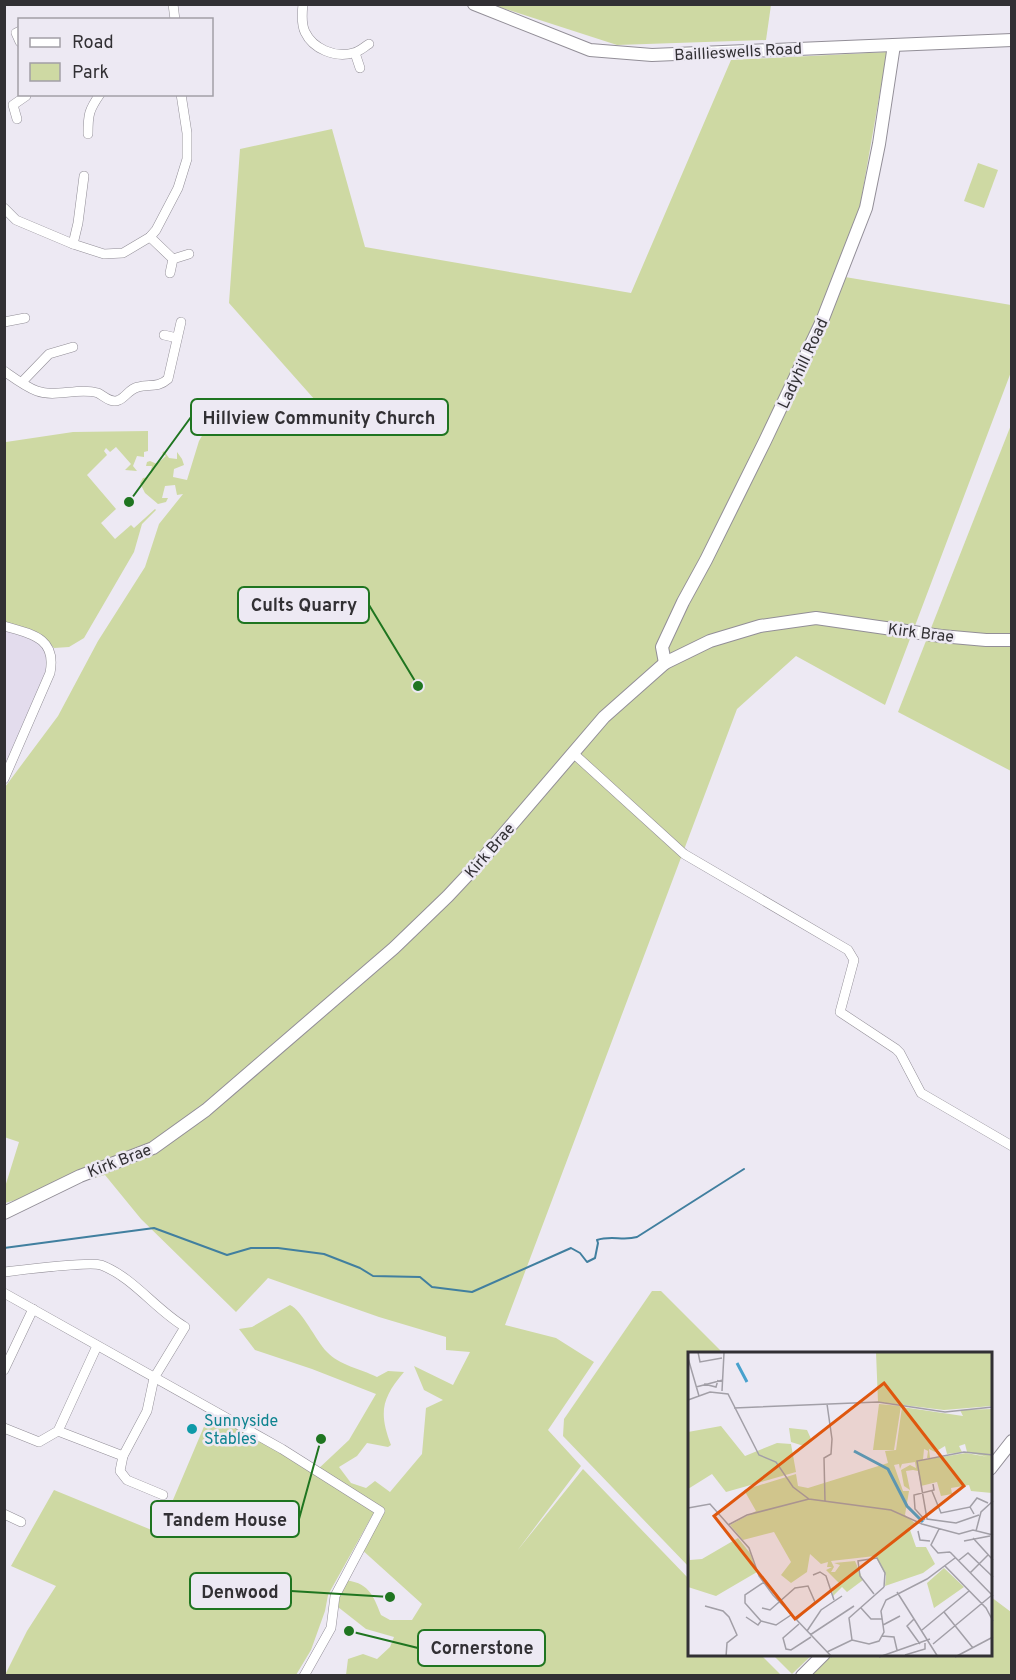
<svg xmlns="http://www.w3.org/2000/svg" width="1016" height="1680" viewBox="0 0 1016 1680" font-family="Overpass,sans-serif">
<rect width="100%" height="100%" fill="#ede9f3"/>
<polygon fill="#e3dced" points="5,626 40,638 52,664 5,779"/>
<g fill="#ced9a3">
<polygon points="493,5 771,4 771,5 766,40 617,45"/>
<path d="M 887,52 L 860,206 L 845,277 L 1011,305 L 1011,372 L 885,705 L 796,656 L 737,709 L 505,1325 L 556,1338 L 594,1362 L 548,1430 L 581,1466 L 517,1551 L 583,1469 L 689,1579 L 689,1654 L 761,1655 L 781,1675 L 346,1675 L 348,1659 L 363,1654 L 377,1659 L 390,1647 L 394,1637 L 366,1629 L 338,1607 L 343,1580 C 368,1582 373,1594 381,1615 L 390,1620 L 412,1620 L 422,1604 L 360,1548 L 373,1514 L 328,1595 L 325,1611 L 311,1650 L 296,1675 L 5,1675 L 27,1631 L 56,1586 L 11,1566 L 54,1490 L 159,1533 L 211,1410 L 316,1471 L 349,1440 L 376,1394 L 312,1369 L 255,1350 L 239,1329 L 252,1327 L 290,1305 C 302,1310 316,1341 327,1352 C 339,1365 361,1369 377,1377 L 388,1371 L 404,1372 C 381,1399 379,1413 391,1445 L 388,1447 L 367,1443 L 357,1456 L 339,1467 L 351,1483 L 366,1488 L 375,1481 L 390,1492 L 422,1454 L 426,1408 L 443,1400 L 424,1390 L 414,1366 L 453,1385 L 470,1352 L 446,1350 L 446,1337 L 379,1317 L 268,1278 L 236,1312 L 141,1219 L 105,1175 L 5,1203 L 5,1187 L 19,1142 L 4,1137 L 5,787 L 58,716 L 98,641 L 145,567 L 159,524 L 183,494 L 177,495 L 175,485 L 165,486 L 162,498 L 168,498 L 166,502 L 158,504 L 145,493 L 140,483 L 143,478 L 149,477 L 152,466 L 146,466 L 147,462 L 150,461 L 157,464 L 166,456 L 162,453 L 164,451 L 169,458 L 177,459 L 177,452 L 182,459 L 184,465 L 174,469 L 173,477 L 187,480 L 199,441 L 210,422 L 323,409 L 229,303 L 240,149 L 332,129 L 365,247 L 631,293 L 731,60 Z"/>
<polygon points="978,163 998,170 984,208 964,201"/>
<polygon points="1011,425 1011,771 898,712"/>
<polygon points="148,431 148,451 144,452 144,457 137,456 133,466 137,471 125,470 131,464 116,447 110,452 106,448 104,451 107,455 87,475 116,509 101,523 115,539 131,525 134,528 155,509 156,510 142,524 134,552 84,638 69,647 54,648 46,639 32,630 5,622 4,434 6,442 73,432"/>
<polygon points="652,1291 661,1291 723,1353 689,1353 689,1567 563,1436 564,1419"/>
<polygon points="991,1597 1011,1612 1011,1675 810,1676 831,1655 990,1654"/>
<polygon points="773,1655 812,1655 792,1674"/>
</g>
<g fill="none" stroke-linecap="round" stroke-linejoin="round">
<path stroke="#417f9f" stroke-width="2" d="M 4,1248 L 154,1228 L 227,1255 L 251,1248 L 278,1248 L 324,1254 L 360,1268 L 373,1276 L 420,1277 L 432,1287 L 472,1292 L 571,1248 L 580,1253 L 587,1262 L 595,1258 L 598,1243 L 597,1240 C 611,1235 623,1241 637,1237 L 744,1169"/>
<defs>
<g id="minor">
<polyline points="173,4 175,20"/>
<path d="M 303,4 C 302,13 301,24 305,32 C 313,49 335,58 353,53 C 359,52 364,47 369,44"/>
<polyline points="20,31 16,33 20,42"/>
<polyline points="355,53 360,68"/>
<polyline points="17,119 13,105 26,96"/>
<path d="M 88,134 C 88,114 89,110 100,94"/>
<polyline points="4,208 16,220 73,244 104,254 123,253 150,237 156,230 178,188 187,159 187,133 181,94"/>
<polyline points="150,237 173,259"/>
<polyline points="73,244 78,223 84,176"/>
<polyline points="170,273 173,259 189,254"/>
<polyline points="4,322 25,318"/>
<polyline points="164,335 177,338"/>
<path d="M 4,371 C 14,378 26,387 37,391 C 56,398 78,387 98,393 C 104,396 111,404 119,400 C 126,397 129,389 138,387 C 150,384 158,388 168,379 L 181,322"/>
<polyline points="22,382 49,354 73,347"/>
<path d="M 4,626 C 32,634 57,638 50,673 L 4,779"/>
<polyline points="573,753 684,854 848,950 854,960 840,1012 896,1049 900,1053 921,1093 1012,1146"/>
<path d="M 4,1272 C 21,1270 90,1261 101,1265 C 133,1277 156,1310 185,1327 L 154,1378 L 147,1411 L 123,1456 L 120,1471 L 127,1480 L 163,1495"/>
<polyline points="4,1293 282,1449 380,1511 335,1596 331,1628 304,1676"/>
<polyline points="4,1370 33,1309"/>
<polyline points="4,1428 39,1442 58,1431 123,1456"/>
<polyline points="58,1431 97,1346"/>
<polyline points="4,1514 21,1522"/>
</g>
<g id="tertiary">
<polyline points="474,4 590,50 652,55 1012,40"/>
<polyline points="665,663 662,647 683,602 706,560 765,441 822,321 866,208 879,144 894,45"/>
<polyline points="4,1213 80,1176 153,1148 206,1110 394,948 448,896 478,864 604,717 665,663 710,641 760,626 816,618 941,636 986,640 1012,640"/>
<polyline points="990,1469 1012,1441"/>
<polyline points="802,1676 824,1654"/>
</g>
</defs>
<use href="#minor" stroke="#928e97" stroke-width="10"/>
<use href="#tertiary" stroke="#928e97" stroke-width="14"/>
<use href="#minor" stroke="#fff" stroke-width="9"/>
<use href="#tertiary" stroke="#fff" stroke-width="12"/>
</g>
<circle fill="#0f9aa8" stroke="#ede9f3" stroke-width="2" cx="192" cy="1429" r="6"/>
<g text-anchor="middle" stroke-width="5" stroke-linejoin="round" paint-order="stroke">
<g font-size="16" fill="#323034" stroke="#ede9f3">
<text transform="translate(738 51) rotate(-3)" y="6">Baillieswells Road</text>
<text transform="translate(802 363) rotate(-65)" y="6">Ladyhill Road</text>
<text transform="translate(921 632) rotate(7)" y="6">Kirk Brae</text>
<text transform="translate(489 850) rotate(-49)" y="6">Kirk Brae</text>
<text transform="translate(119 1160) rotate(-21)" y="6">Kirk Brae</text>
</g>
<g font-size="16" fill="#0d838f" stroke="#ede9f3" text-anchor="start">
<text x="204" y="1426">Sunnyside<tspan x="204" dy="18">Stables</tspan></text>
</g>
</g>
<g transform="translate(688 1352)">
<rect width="304" height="304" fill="#ede9f3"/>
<path d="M 188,0 L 304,0 L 304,54 L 256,58 L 190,50 ZM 191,52 L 213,54 L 206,98 L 185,98 ZM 214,55 L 275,64 L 272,58 L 304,57 L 304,141 L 283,139 L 281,133 L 263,136 L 264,142 L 253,144 L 249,130 L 233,134 L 230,119 L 225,118 L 218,119 L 222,138 L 216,134 L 213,118 L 222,113 L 228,116 L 227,110 L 214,112 L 212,117 L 211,112 L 206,113 L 215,139 L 221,139 L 217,163 L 228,172 L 221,175 L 228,195 L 238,195 L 247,212 L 235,221 L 197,234 L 198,224 L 187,204 L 143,209 L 146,215 L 143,220 L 147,220 L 152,213 L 146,211 L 167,209 L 175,228 L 159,240 L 154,235 L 145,244 L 144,236 L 151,231 L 138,218 L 144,215 L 139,215 L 140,210 L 133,212 L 122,202 L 119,220 L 103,231 L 93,223 L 103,210 L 86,180 L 55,188 L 42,173 L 68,159 L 56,138 L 108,122 L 110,134 L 120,136 L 200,111 L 197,99 L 208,98 ZM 277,92 L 279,100 L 300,105 L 278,101 L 235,108 L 236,97 L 240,99 L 239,106 L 242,106 L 241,97 L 247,100 L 257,94 L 259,102 L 274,100 L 271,94 ZM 33,74 L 57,104 L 89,91 L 103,92 L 108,120 L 38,140 L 24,122 L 0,137 L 0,80 ZM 101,76 L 119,78 L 124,89 L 116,94 L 103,90 ZM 50,186 L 62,201 L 69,220 L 28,244 L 0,235 L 0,192 L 2,208 L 14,207 ZM 256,216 L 276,235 L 246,256 L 239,231 Z" fill="#ced9a3" fill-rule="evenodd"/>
<path fill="none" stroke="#48a1cd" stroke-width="3" d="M 49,11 L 59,30M 166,99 L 200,117 L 219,154 L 235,170"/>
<path fill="none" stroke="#a29fa7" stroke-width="1.5" d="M 10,0 L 12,10 L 34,6M 0,6 L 11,44M 16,32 L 28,35 L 30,28M 8,35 L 35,28M 34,39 L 36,1M 0,48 L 22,40 L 40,42 L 71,103 L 88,110 L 105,135 L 121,147 L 203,158 L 234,172 L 271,182 L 285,178 L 305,183M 46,56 L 190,50 L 257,60 L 305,55M 244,139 L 253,161 L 282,155 L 286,162M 137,149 L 136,106 L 143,102 L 144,87 L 139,52M 282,155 L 289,146 L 300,151M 0,156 L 22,152 L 61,196 L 71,224 L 85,243 L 144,305M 291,163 L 268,171 L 239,167 L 229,109 L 276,100 L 305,103M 237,168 L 227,157 L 226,143 L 246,138 L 245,132M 40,173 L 59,163 L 121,147M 251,177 L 243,193 L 250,201 L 262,200M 230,179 L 232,188 L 242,189M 288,179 L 293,160 L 305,149M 285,186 L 305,208M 276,189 L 302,184M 262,200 L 305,244M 270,209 L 280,201 L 305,225M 257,214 L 298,256 L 305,269M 282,221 L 300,203M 125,223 L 132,220 L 138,224 L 146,248M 76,230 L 57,243 L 57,251 L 73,269 L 88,273 L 103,263M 209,240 L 250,305M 186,242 L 172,224 L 170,209 L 189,206 L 197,221 L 196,235M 17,254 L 35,259 L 41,265 L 49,283 L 39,291 L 38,305M 74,256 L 82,258 L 107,236 L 120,234 L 127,250 L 108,268M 173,256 L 183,267 L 194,267M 256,260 L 285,296M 58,265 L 70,273 L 73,269M 226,267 L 219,274 L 232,292M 111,272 L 95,286 L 98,297 L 103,298 L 123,285M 195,273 L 212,264M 234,278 L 281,239M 119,279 L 133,258 L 154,244M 122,283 L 166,254M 194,284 L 206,285 L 209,298M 164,288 L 181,292 L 191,289 L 196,280 L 193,259 L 198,248 L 239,227 L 267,206M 164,288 L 161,266 L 196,235M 245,292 L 304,243M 139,300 L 164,288M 217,303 L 237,297 L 237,291M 191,305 L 242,287M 267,305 L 305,285"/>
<path fill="#df570e" fill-opacity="0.15" stroke="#df570e" stroke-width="3" d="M 196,31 L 276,134 L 107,267 L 26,164 Z"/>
<rect width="304" height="304" fill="none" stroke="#323034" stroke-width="3"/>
</g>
<path fill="none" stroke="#1f7520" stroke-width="2" d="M129 502L191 417M418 686L369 605M321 1439L299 1519M390 1597L291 1591M349 1631L418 1648"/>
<g fill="#1f7520" stroke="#ede9f3" stroke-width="2">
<circle cx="129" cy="502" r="6"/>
<circle cx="418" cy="686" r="6"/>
<circle cx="321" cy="1439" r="6"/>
<circle cx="390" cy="1597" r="6"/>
<circle cx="349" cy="1631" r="6"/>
</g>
<g fill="#ede9f3" stroke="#1f7520" stroke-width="2">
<rect x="191" y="399" width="257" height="36" rx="6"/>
<rect x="238" y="587" width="131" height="36" rx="6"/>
<rect x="151" y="1501" width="148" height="36" rx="6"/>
<rect x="190" y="1573" width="101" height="36" rx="6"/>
<rect x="418" y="1630" width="127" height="36" rx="6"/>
</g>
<g font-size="18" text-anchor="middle" font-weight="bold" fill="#323034">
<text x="319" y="424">Hillview Community Church</text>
<text x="304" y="611">Cults Quarry</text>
<text x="225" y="1526">Tandem House</text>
<text x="240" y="1598">Denwood</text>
<text x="482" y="1654">Cornerstone</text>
</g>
<rect width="1016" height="1680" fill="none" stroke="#323034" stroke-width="12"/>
<rect x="18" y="18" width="195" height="78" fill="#ede9f3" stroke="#a29fa7" stroke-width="1.5"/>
<rect x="30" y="38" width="30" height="9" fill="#ffffff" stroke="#a29fa7" stroke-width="1.5"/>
<text x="72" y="48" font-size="18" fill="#323034">Road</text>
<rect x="30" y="63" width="30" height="18" fill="#ced9a3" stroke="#a29fa7" stroke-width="1.5"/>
<text x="72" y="78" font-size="18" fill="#323034">Park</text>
</svg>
